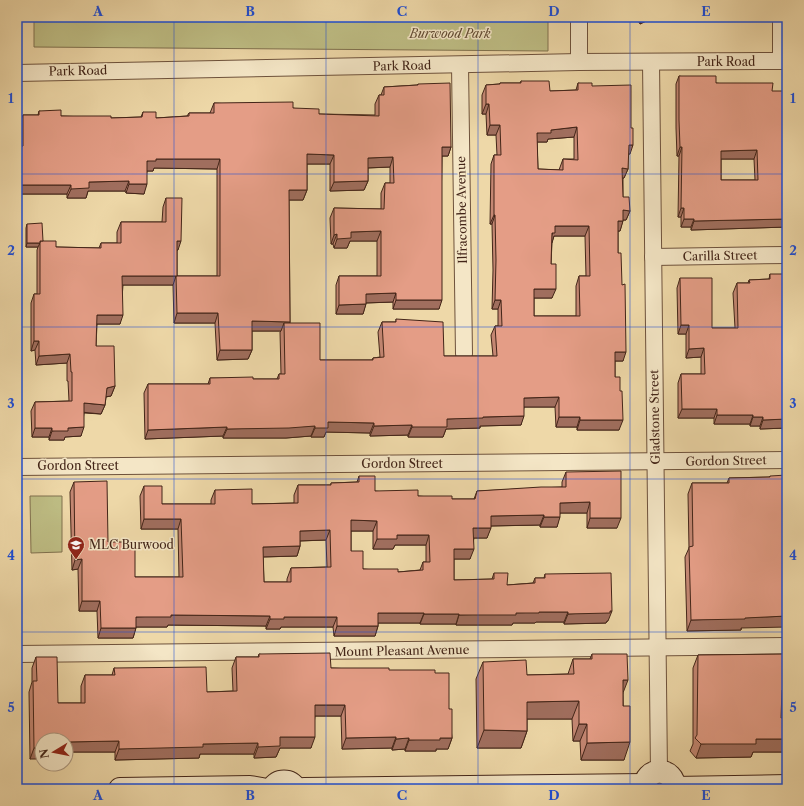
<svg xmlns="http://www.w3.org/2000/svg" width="804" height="806" viewBox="0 0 804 806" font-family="'Libre Caslon Text',serif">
<rect width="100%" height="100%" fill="#eed8a8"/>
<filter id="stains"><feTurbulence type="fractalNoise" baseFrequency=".005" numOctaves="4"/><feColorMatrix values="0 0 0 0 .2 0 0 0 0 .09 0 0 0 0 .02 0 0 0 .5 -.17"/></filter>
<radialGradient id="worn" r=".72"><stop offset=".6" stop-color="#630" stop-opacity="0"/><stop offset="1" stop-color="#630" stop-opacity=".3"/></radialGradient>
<g fill="#bebd84" stroke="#80714e">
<polygon points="34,17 548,17 548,51 34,47"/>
<polygon points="30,496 62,496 62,552 31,553"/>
</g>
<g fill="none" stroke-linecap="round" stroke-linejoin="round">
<defs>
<g id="street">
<polyline points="579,17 579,62"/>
<polyline points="781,17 781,61"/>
<polyline points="651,62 659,772"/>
<polyline points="460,65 464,354"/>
<polyline points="17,73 579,62 787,61"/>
<polyline points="653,257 787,255"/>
<polyline points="17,467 787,460"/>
<polyline points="17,654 787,646"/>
</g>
<g id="secondary">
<polyline points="674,788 787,786"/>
<polyline points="120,789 250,787 262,789"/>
<path d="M 272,789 C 278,779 290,779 296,789"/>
<polyline points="304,789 645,785"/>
<path d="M 645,789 C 643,766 676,766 674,789"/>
</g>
</defs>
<use href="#street" stroke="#6e523c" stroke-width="18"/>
<use href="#secondary" stroke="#432518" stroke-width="24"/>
<use href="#street" stroke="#f4e6c6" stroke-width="16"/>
<use href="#secondary" stroke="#f4e6c6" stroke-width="22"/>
</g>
<g fill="#c48773" stroke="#432518" fill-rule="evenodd">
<polygon points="636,17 654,17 640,24"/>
<path d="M 679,76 L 716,83 L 772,91 L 787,227 L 691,230 L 691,227 L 681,227 L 681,217 L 678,217 L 679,156 L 677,156 L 676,128 L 676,84 ZM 721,159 L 754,159 L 755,180 L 721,180 Z"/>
<path d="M 521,81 L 550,91 L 576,90 L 578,83 L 592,86 L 630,154 L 628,154 L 628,169 L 624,178 L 623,178 L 623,197 L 630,211 L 626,220 L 623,220 L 620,231 L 618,231 L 618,253 L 623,361 L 615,361 L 615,377 L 619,430 L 577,430 L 577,427 L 556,427 L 555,407 L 524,407 L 521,425 L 480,426 L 480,428 L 446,429 L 443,437 L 408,437 L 408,435 L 370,436 L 370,433 L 326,432 L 324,437 L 311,437 L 311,436 L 286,438 L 223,438 L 223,436 L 145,439 L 144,393 L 148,384 L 208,384 L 210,378 L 253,379 L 277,379 L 279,374 L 281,374 L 280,332 L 281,331 L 252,331 L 252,350 L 248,359 L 217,360 L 215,323 L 174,323 L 173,285 L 123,285 L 120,324 L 97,324 L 96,346 L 115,386 L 111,396 L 106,397 L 105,405 L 101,414 L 84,413 L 81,436 L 65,437 L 64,440 L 49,440 L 49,437 L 32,437 L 31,411 L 35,402 L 69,401 L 68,381 L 67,381 L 67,363 L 36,365 L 35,350 L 31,351 L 31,303 L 34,294 L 37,294 L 37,250 L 38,247 L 26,247 L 26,228 L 27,224 L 43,241 L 56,247 L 99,248 L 101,243 L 117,243 L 117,232 L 121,222 L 162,222 L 163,207 L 166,198 L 178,250 L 177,250 L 177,276 L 217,276 L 217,169 L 154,168 L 153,171 L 147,171 L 144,194 L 126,193 L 125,191 L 88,191 L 86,198 L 67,198 L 67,194 L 17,194 L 17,147 L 19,147 L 19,125 L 23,115 L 38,115 L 39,111 L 61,116 L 111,118 L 141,117 L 143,112 L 156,118 L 187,116 L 189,113 L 210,113 L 214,103 L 293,108 L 319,114 L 375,115 L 375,104 L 379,95 L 381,95 L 384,87 L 417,85 L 418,84 L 451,147 L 448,156 L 442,156 L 439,309 L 393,309 L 393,302 L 366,303 L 363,314 L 336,314 L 336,285 L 339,276 L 377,276 L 377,241 L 350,241 L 347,248 L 334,248 L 333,244 L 331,244 L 330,218 L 334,208 L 381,209 L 381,193 L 385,183 L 390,183 L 390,167 L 368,168 L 368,181 L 364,190 L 330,191 L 330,164 L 307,164 L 307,190 L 303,200 L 289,200 L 290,323 L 320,360 L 372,360 L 373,358 L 380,357 L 378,332 L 382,322 L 396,322 L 396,319 L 444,356 L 493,356 L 491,335 L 495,326 L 498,326 L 498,309 L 492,309 L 493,270 L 492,224 L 490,224 L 491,164 L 494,155 L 497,155 L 496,135 L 487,135 L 486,114 L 482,114 L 482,95 L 486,85 L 499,84 L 500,83 L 520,83 ZM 574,137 L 574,159 L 563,159 L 559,170 L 538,169 L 537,142 L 547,142 L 548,139 ZM 554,236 L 585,236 L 586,276 L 579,276 L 576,286 L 576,316 L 534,316 L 534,298 L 552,298 L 551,264 L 552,242 Z"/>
<polygon points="770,274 787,428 760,429 760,426 750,426 750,424 714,424 714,418 678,418 678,383 681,374 701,374 701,357 686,358 686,334 678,334 677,288 680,278 712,328 735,328 733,293 737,283 748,283 749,280 769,279"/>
<path d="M 566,472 L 617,528 L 587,528 L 587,513 L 560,513 L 557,527 L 540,527 L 540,525 L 491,526 L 487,538 L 474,538 L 470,559 L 454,559 L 454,580 L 492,579 L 494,573 L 507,585 L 533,583 L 535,578 L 544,578 L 545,574 L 608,621 L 607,621 L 606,623 L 564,624 L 564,622 L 536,622 L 535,623 L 513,623 L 512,625 L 456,625 L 456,624 L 420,624 L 420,623 L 378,623 L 378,626 L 375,636 L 334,636 L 333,627 L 281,627 L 280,629 L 266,629 L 266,626 L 168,625 L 167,627 L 136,627 L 133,638 L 98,638 L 97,611 L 79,611 L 78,569 L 72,570 L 70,492 L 74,482 L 108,542 L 135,577 L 179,577 L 178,529 L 141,529 L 140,496 L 144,486 L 162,504 L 211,504 L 211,500 L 215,490 L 252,504 L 294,503 L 294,495 L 298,485 L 331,485 L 331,483 L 357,482 L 359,476 L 375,491 L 418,496 L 452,499 L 474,499 L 477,491 L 562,487 L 562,482 ZM 351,531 L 373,531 L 373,549 L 393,549 L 395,545 L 426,545 L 426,562 L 423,562 L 420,570 L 398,572 L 363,569 L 351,551 ZM 326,540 L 327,567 L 291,568 L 287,579 L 287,582 L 264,582 L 263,557 L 297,556 L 300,546 L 300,541 Z"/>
<polygon points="770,476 741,630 687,631 685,557 689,548 688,494 692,483 727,483 729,478 770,477"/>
<polygon points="259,654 331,668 435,673 449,709 452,738 448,749 436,749 436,751 405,751 405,749 392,750 392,748 342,749 341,716 315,716 311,748 280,748 276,757 254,758 254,754 200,754 199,758 115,760 115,752 66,752 66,740 30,759 29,692 32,682 32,668 36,657 58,703 81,703 81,686 85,675 112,675 114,668 207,692 233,691 232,668 236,657 258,657"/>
<polygon points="592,654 623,693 624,760 581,760 580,741 573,741 572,719 527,719 527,731 521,748 477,748 476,679 483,662 527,675 568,674 573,659 590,659"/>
<polygon points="787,654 787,703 782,704 781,718 787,718 787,752 753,752 751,757 696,758 690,751 693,744 693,668 698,655"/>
</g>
<g fill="#a06e5e" stroke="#432518">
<polygon points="643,17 654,17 640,24"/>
<polygon points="486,104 489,104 486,114 482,114"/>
<polygon points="490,125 500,125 496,135 487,135"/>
<polygon points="577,127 574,137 548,139 547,142 533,142 537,133 551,130"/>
<polygon points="629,145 633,145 630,154 625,154"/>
<polygon points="442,147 451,147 448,156 438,156"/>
<polygon points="680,147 682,147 679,156 677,156"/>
<polygon points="757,150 754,159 718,159 721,151"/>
<polygon points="307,154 334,155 330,164 304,164"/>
<polygon points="393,157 390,167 364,168 368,158"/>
<polygon points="156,159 220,159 217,169 154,168 153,171 144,171 147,161"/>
<polygon points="622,168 628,169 624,178 619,178"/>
<polygon points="129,181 125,191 88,191 86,198 67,198 71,189 89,182"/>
<polygon points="368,181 364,190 330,191 334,182"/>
<polygon points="129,184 147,184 144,194 126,193"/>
<polygon points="18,185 71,185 67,194 17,194 17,187"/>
<polygon points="289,190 307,190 303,200 286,200"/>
<polygon points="681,208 684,208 681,217 678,217"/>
<polygon points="623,210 630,211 626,220 620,220"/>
<polygon points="494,215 495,215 492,224 490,224"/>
<polygon points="684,219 694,219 691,227 681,227"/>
<polygon points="787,219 787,227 691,230 694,221"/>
<polygon points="618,221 623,221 620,231 615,231"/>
<polygon points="555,226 589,226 585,236 554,236 552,243 549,243"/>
<polygon points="381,231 377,241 350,241 347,248 334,248 337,239 351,232"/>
<polygon points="337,234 333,244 331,244 334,235"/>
<polygon points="177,241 181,241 178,250 174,250"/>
<polygon points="27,243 40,243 38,247 26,247"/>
<polygon points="122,276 176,276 173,285 119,285"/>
<polygon points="534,289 556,289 552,298 531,298"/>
<polygon points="396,293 393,302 363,303 366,294"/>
<polygon points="396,300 442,300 439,309 393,309"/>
<polygon points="495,300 501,300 498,309 492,309"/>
<polygon points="366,304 363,314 336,314 339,305"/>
<polygon points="177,313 218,313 215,323 174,323"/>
<polygon points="97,315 123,315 120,324 94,324"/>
<polygon points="252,321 290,322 287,331 284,323 281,331 249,331"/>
<polygon points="681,325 689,325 686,334 678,334"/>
<polygon points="34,341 39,341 35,350 31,351"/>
<polygon points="704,348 701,357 686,358 689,349"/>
<polygon points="220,350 252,350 248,359 217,360"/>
<polygon points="615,352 626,352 623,361 611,361"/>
<polygon points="70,354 67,363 36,365 39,356"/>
<polygon points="115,386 111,396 104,397 107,388"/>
<polygon points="559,397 555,407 520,407 524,398"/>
<polygon points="84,403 105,405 101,414 81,412"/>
<polygon points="682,409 717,409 714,418 678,418"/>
<polygon points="717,415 753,415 750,424 714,424"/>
<polygon points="524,416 521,425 480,426 480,428 446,429 443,437 408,437 412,427 447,419 483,417"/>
<polygon points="559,417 580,417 577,427 556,427"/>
<polygon points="753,417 763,417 760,426 750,426"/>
<polygon points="787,419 787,428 760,429 763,420"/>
<polygon points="580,420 623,420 619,430 577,430"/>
<polygon points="328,422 374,423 370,433 326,432 324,437 311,437 315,428"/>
<polygon points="412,425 408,435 370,436 374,426"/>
<polygon points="315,426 311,436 286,438 223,438 227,429"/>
<polygon points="84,427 81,436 65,437 64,440 49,440 52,431 68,428"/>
<polygon points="227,427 223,436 145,439 148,430"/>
<polygon points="35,428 52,428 49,437 32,437"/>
<polygon points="590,502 587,513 556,513 560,503"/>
<polygon points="544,515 540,525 487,526 491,516"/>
<polygon points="544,517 560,517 557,527 540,527"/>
<polygon points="590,518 621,518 617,528 587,528"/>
<polygon points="144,519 181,519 178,529 141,529"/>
<polygon points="351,520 377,521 373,531 348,531"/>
<polygon points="473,528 491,528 487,538 470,538"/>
<polygon points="330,530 326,540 296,541 300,531"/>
<polygon points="397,535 429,535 426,545 395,545 393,549 373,549 377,539"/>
<polygon points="300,546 297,556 259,557 263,547"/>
<polygon points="454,549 474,549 470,559 450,559"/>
<polygon points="82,559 78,569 72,570 75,560"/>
<polygon points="82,601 100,601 97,611 79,611"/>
<polygon points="610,611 612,611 608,621 607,621 606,623 564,624 568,614"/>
<polygon points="539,612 568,612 564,622 536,622 535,623 513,623 512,625 456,625 459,615"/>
<polygon points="378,613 424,613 420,623 374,623"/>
<polygon points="424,614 459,614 456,624 420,624"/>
<polygon points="171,615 270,616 266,626 168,625 167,627 132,627 136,617"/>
<polygon points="787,616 787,627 741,628 741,630 687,631 691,620"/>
<polygon points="284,617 337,617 333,627 281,627 280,629 266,629 270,619"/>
<polygon points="337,626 378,626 375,636 334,636"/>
<polygon points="101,628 136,628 133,638 98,638"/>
<polygon points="623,680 628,680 621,698"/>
<polygon points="782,690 787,690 787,703 777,704"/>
<polygon points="579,701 572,719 521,719 527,702"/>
<polygon points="315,705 345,705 341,716 311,716"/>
<polygon points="579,724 587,724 580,741 573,741"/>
<polygon points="484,730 527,731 521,748 477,748"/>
<polygon points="280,737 315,737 311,748 280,748 276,757 254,758 258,747"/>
<polygon points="396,737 392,748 342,749 346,738"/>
<polygon points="409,738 405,749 392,750 396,739"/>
<polygon points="440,738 452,738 448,749 436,749 436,751 405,751 409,740"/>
<polygon points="756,739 787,739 787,752 753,752 751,757 696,758 701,744"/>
<polygon points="119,741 115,752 66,752 66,742"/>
<polygon points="630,742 624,760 581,760 587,743"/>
<polygon points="258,743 254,754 200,754 199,758 115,760 119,749 203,744"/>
<polygon points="34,748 42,748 42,759 30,759"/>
</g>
<g fill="#e49d86" stroke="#432518" fill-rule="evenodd">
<path d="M 679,76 L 716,76 L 716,83 L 773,83 L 772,91 L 787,91 L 787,219 L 694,221 L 694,219 L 684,219 L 684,208 L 681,208 L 682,147 L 680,147 L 679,120 ZM 757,150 L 758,180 L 721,180 L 721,151 Z"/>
<path d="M 521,81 L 549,81 L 550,91 L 578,90 L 578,83 L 592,83 L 592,86 L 631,85 L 631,128 L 633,128 L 633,145 L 629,145 L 628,169 L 622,168 L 623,197 L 629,197 L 630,211 L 623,210 L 623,221 L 618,221 L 618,253 L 621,253 L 622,285 L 625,284 L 626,352 L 615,352 L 615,377 L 620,377 L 620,391 L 622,391 L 623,420 L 580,420 L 580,417 L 559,417 L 559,397 L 524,398 L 524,416 L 483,417 L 483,418 L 447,419 L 447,427 L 412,427 L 412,425 L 374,426 L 374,423 L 328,422 L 328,428 L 315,428 L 315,426 L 289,428 L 227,429 L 227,427 L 148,430 L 148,384 L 210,384 L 210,378 L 253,377 L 253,379 L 279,379 L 279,374 L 285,374 L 284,323 L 320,323 L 320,360 L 373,360 L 373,358 L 384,357 L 382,322 L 396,322 L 396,319 L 443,322 L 444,356 L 497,356 L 495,326 L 502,326 L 501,300 L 495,300 L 496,260 L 495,215 L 494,215 L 494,155 L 501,155 L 500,125 L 490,125 L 489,104 L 486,104 L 486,85 L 500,84 L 500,83 L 521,83 ZM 577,127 L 578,160 L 563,159 L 563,170 L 538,169 L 537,133 L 551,133 L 551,130 ZM 555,226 L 589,226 L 590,276 L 579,276 L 580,316 L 534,316 L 534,289 L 556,289 L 556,264 L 551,264 L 552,233 L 555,233 Z"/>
<polygon points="450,83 451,147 442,147 442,300 396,300 396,293 366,294 366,304 339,305 339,276 381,276 381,231 351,232 351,238 337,239 337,234 334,235 334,208 384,209 385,183 394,183 393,157 368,158 368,181 334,182 334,155 307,154 307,190 289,190 290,322 252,321 252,350 220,350 218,313 177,313 176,276 220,276 220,159 156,159 156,161 147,161 147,184 129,184 129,181 89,182 89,188 71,189 71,185 18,185 17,147 23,146 23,115 39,115 39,111 61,110 61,116 111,116 111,118 142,117 143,112 156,112 156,118 189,116 189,113 214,113 214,103 293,102 293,108 319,109 319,114 379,116 379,95 384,95 384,87 418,85 418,84"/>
<polygon points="166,198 182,198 181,241 177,241 177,276 122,276 123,315 97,315 96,346 114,346 115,386 107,388 105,405 84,403 84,427 68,428 68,431 52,431 52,428 35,428 35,402 72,401 72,372 71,372 70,354 39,356 39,341 34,341 34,294 40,294 40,241 56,241 56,247 101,248 101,243 121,243 121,222 166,222"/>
<polygon points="42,223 43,241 40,241 40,243 27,243 27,224"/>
<polygon points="770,274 787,274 787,419 763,420 763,417 753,417 753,415 717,415 717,409 682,409 681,374 705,374 704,348 689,349 689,325 681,325 680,278 712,278 712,328 738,328 737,283 750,283 749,280 770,279"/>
<path d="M 621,471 L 621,518 L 590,518 L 590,502 L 560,503 L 560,517 L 544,517 L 544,515 L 491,516 L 491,528 L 473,528 L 474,549 L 454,549 L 454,580 L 494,579 L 494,573 L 508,573 L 507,585 L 535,583 L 535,578 L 545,578 L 545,574 L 611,573 L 612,611 L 610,611 L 610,613 L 568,614 L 568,612 L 539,612 L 539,613 L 516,613 L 516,615 L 459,615 L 459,614 L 424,614 L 424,613 L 378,613 L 378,626 L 337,626 L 337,617 L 284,617 L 284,619 L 270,619 L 270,616 L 171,615 L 171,617 L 136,617 L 136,628 L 101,628 L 100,601 L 82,601 L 82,559 L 75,560 L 74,482 L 107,481 L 108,542 L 135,542 L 135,577 L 183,577 L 181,519 L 144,519 L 144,486 L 162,486 L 162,504 L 215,504 L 215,490 L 252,489 L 252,504 L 298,503 L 298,485 L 331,485 L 331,483 L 359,482 L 359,476 L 375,476 L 375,491 L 418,490 L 418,496 L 452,496 L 452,499 L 475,499 L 477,491 L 541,487 L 566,487 L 566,472 ZM 351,520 L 377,521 L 377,539 L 397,539 L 397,535 L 429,535 L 430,562 L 423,562 L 423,570 L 398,572 L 398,569 L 363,569 L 363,551 L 351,551 ZM 330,530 L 331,567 L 291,568 L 291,582 L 264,582 L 263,547 L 300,546 L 300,531 Z"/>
<polygon points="787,475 787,616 745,618 745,619 691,620 689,547 693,546 692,483 729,483 729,478 770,477 770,476"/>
<polygon points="330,653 331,668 389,668 389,670 435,670 435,673 449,673 449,709 452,709 452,738 440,738 440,740 409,740 409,738 396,739 396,737 346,738 345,705 315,705 315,737 280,737 280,746 258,747 258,743 203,744 203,747 119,749 119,741 66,742 66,740 42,740 42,748 34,748 33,681 37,681 36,657 57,657 58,703 85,703 85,675 115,675 114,668 206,667 207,692 237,691 236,657 259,657 259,654"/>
<polygon points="592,654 627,654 628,680 623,680 623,706 630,706 630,742 587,743 587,724 579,724 579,701 527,702 527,731 484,730 483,662 526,660 527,675 574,674 573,659 592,659"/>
<polygon points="787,654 787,690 782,690 781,718 787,718 787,739 756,739 756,744 701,744 695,738 697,735 698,655"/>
</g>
<path fill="none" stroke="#1d4ed8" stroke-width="1" stroke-opacity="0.55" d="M 174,17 L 174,789M 326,17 L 326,789M 478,17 L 478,789M 630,17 L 630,789M 17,174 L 787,174M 17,327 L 787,327M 17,479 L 787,479M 17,632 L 787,632"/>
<defs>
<symbol id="school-pin" viewBox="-11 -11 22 30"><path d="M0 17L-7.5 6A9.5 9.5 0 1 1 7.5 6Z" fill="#8f2418" stroke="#f4e6c6"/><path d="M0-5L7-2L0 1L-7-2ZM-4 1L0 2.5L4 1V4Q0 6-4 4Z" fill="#fff"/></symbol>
</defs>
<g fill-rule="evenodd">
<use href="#school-pin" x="66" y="535" width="20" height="27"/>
</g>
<g text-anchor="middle" stroke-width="3" stroke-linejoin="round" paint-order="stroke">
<g font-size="12" font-style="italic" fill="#624b33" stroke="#f4e6c6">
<text x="450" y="38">Burwood Park</text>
</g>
<g font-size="12" fill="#432518" stroke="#f4e6c6">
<text x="726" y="66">Park Road</text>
<text transform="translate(402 66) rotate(-1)" y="4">Park Road</text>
<text transform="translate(78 71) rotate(-1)" y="4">Park Road</text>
<text transform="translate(462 210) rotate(-91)" y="4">Ilfracombe Avenue</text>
<text transform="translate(720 256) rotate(-1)" y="4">Carilla Street</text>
<text transform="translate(655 417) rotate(-91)" y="4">Gladstone Street</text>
<text transform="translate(726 461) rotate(-1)" y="4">Gordon Street</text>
<text x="402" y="468">Gordon Street</text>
<text x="78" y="470">Gordon Street</text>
<text transform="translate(402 651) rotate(-1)" y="4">Mount Pleasant Avenue</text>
</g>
<g font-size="12" fill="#432518" stroke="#f4e6c6" text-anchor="start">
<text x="89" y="549">MLC Burwood</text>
</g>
</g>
<rect width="804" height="806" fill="none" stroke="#eed8a8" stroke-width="44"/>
<g transform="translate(54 752) rotate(260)"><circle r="19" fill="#f4e6c6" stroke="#ad9980"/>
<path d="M0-3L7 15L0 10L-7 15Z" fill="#8f2418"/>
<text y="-6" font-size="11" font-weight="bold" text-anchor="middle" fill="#432518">N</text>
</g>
<rect x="22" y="22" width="760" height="762" fill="none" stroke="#1d4ed8" stroke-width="1.5"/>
<g font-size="13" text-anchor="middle" font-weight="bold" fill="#1d4ed8">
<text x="98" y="16">A</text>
<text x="250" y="16">B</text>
<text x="402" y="16">C</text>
<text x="554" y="16">D</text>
<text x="706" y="16">E</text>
<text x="11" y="103">1</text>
<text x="793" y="103">1</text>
<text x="11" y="255">2</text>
<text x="793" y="255">2</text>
<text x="11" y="408">3</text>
<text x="793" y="408">3</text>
<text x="11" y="560">4</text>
<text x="793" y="560">4</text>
<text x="11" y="712">5</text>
<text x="793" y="712">5</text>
<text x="98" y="800">A</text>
<text x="250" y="800">B</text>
<text x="402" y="800">C</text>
<text x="554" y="800">D</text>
<text x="706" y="800">E</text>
</g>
<rect width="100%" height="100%" filter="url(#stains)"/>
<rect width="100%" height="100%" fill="url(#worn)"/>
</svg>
